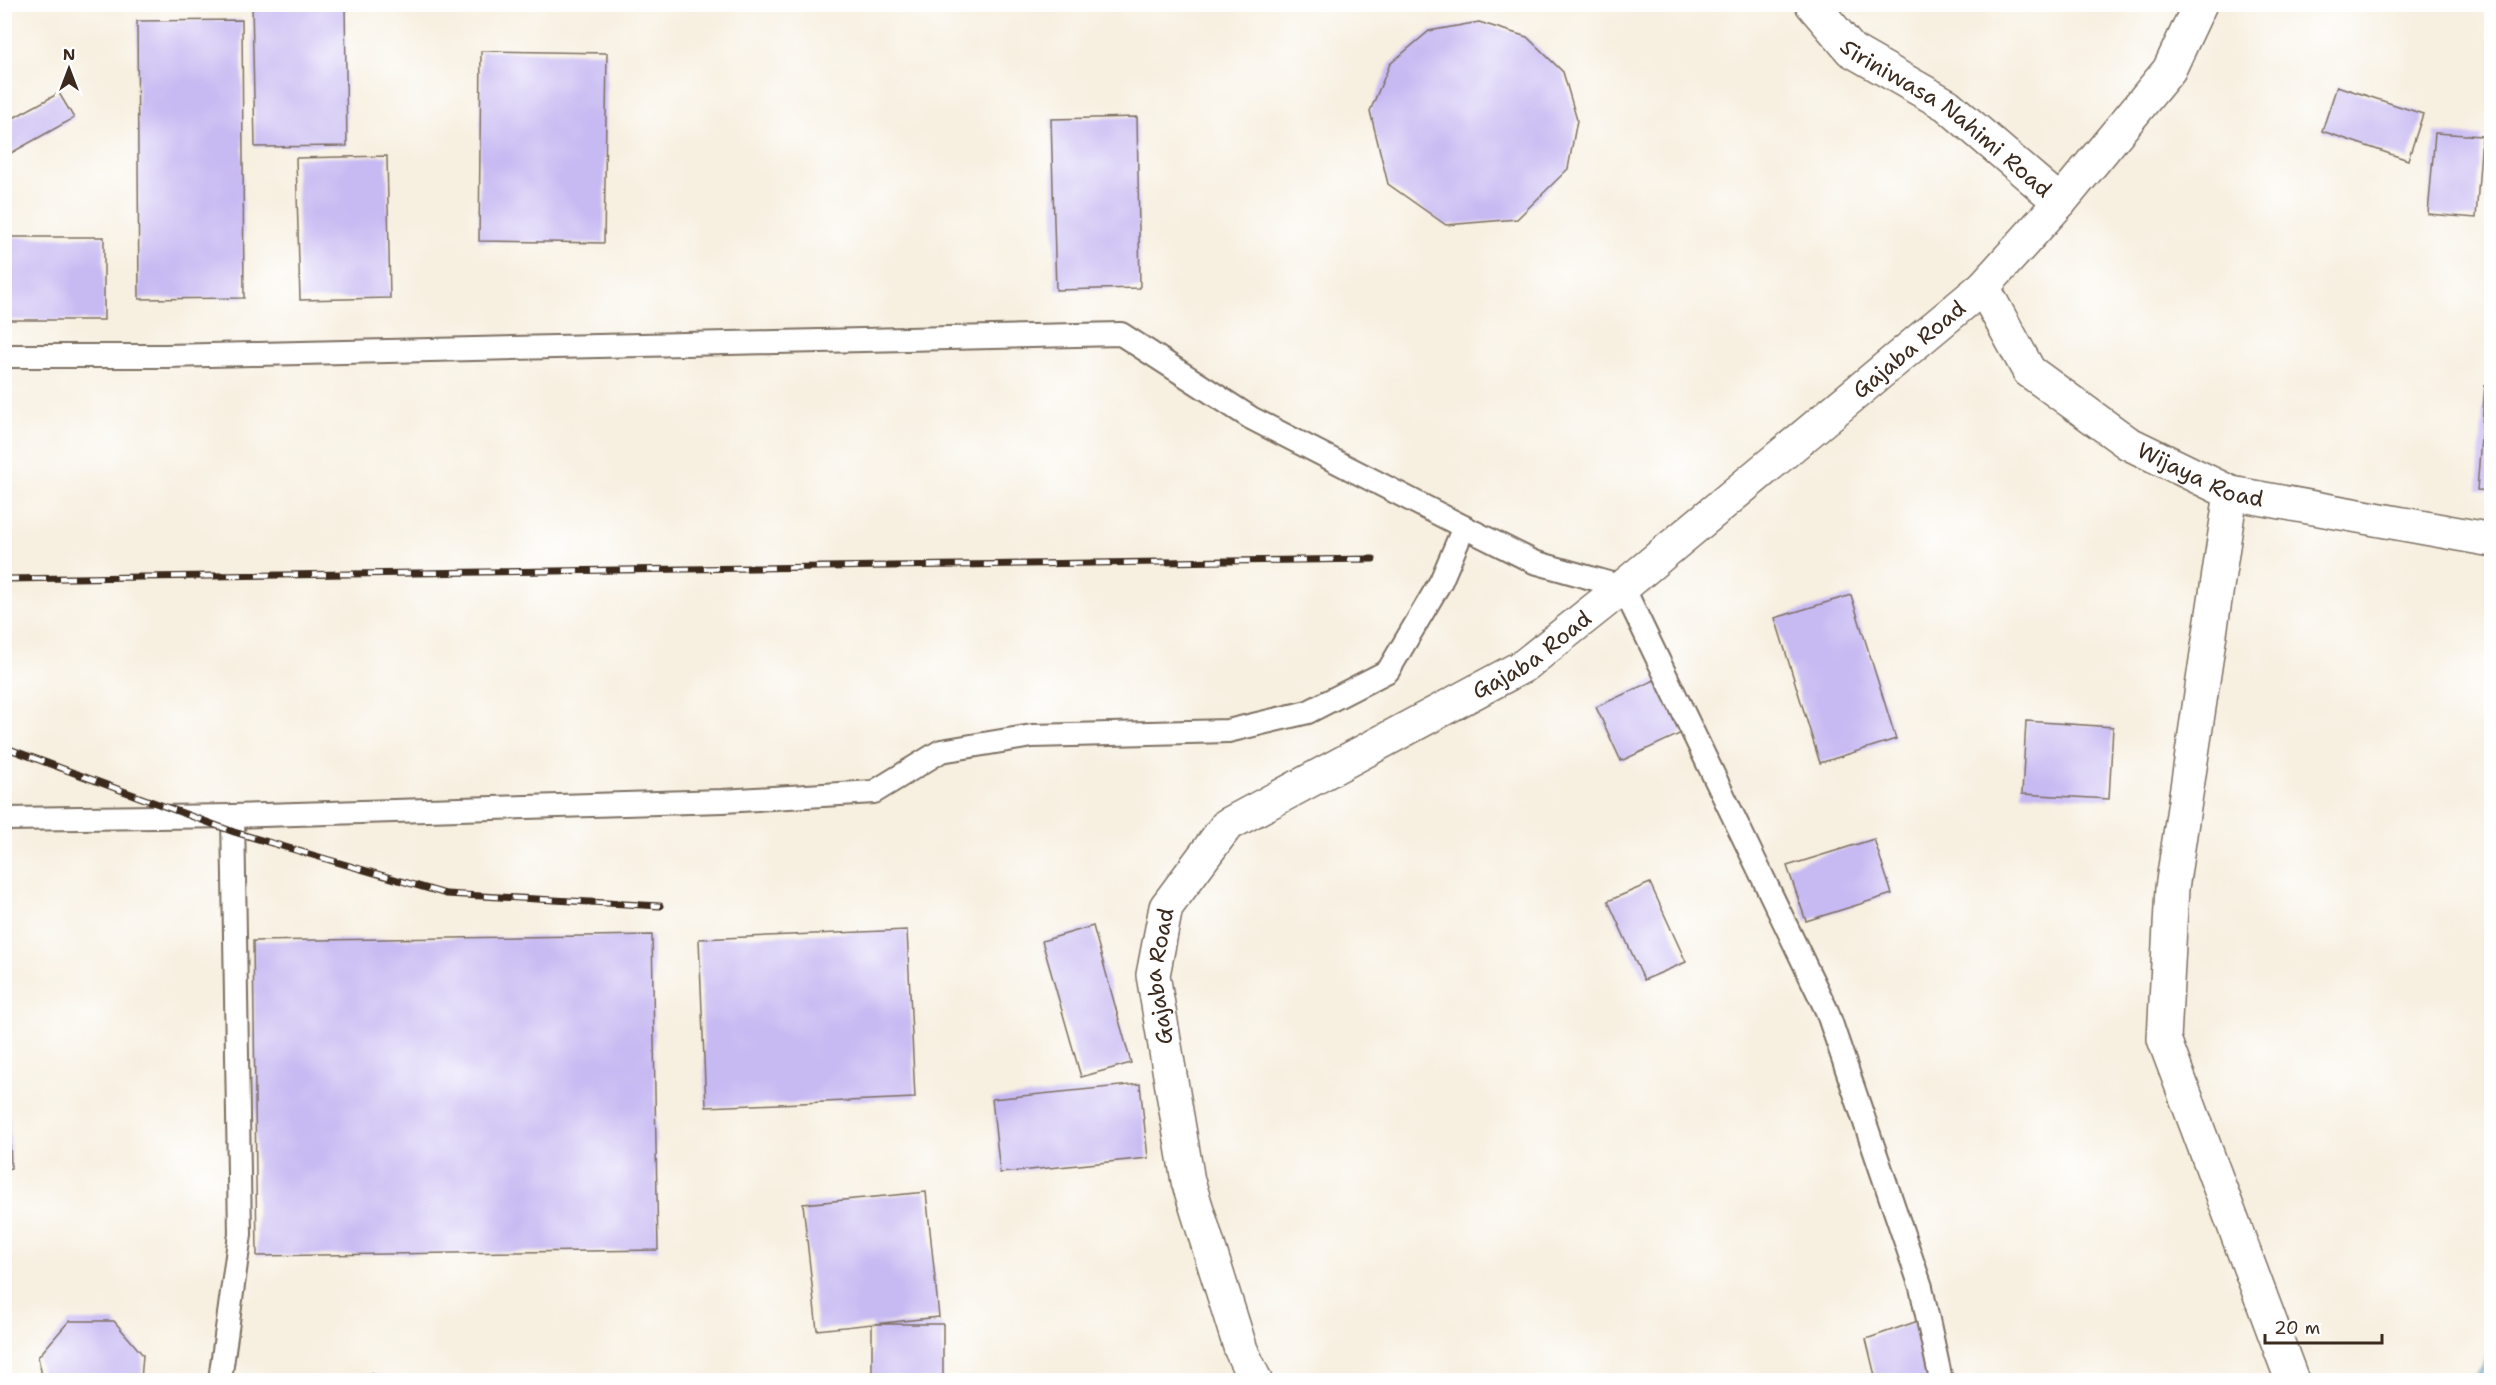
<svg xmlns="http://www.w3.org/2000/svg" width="2496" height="1385" viewBox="0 0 2496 1385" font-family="'Shantell Sans',sans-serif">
<defs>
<pattern id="water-rules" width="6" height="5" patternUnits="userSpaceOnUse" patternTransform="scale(1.5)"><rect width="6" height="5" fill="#6cb7e5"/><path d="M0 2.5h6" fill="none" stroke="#5a95b9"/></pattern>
</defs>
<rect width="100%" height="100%" fill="#fff"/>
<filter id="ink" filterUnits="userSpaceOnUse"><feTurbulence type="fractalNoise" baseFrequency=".0167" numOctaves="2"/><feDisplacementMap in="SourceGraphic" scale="12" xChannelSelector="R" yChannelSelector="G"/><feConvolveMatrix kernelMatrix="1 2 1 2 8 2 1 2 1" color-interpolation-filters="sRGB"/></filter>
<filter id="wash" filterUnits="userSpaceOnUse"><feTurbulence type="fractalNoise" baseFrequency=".008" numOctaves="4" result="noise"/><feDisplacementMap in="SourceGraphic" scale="24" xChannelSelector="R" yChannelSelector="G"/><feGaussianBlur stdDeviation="1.35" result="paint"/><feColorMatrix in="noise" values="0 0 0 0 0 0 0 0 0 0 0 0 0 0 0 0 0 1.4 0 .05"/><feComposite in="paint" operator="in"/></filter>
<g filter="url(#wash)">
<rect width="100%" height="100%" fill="#f7efdf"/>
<polygon fill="url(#water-rules)" stroke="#547082" stroke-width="1.5" points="2491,1351 2491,1380 2474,1380 2474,1379"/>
<g id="blocks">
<g fill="#c7b9f2">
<polygon points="252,4 345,4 347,146 255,147"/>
<polygon points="242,20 244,298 139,299 137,21"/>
<polygon points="1479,22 1527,37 1563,72 1577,120 1568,169 1517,219 1446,225 1388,184 1370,111 1390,64 1429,31"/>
<polygon points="481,51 607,53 604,243 479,241"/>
<polygon points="2337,86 2423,114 2408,160 2322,131"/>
<polygon points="59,93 74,118 4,157 4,123"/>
<polygon points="1137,117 1140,288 1056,290 1051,119"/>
<polygon points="2435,133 2482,136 2476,218 2428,214"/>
<polygon points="387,156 390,298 300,300 296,158"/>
<rect x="4" y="237" width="100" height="83"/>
<polygon points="2485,385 2492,386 2492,491 2477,490"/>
<polygon points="1851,595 1896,739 1820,763 1775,618"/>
<polygon points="1659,678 1684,732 1621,761 1596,707"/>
<polygon points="2026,721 2113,727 2109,799 2022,794"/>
<polygon points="1874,839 1892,894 1806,921 1787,866"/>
<polygon points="1650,883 1686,962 1644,980 1608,901"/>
<polygon points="1093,926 1131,1063 1081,1077 1042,941"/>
<polygon points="907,930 915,1098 706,1107 699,939"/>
<polygon points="652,935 658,1250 257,1256 253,941"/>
<polygon points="1140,1084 1148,1158 1000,1173 992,1099"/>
<polygon points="4,1113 9,1113 11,1168 4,1170"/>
<polygon points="926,1192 939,1317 874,1324 943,1324 943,1380 872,1380 872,1324 817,1330 803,1204"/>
<polygon points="69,1321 114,1321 143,1355 141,1380 43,1380 38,1357"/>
<polygon points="1918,1321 1933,1380 1876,1380 1866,1339"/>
<polygon points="370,1374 404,1379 404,1380 358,1380"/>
</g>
</g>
</g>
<g filter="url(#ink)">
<use href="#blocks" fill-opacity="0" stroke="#7d6f62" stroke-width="1.5"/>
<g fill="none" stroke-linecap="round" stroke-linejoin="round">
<defs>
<g id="lane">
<polyline points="4,356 166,356 1121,334 1251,418 1464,527 1534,562 1623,587 1827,1011 1921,1287 1941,1380"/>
<polyline points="4,819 233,816 723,801 874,792 941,751 1032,736 1228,731 1308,712 1388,671 1441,581 1464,527"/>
<polyline points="220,1380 240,1234 233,816"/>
</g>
<g id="street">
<path id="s1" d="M 1812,4 L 1851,50 L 1947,105 L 2060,202"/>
<polyline points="2231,493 2172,888 2164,1039 2292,1380"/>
</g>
<g id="secondary">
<path id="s2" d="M 1983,287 L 2029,371 L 2128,443 L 2231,493 L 2492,540"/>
</g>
<g id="primary">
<path id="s3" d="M 1255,1380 L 1241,1350 L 1188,1181 L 1153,975 L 1166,907 L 1227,825 L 1525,665 L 1623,587 L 1983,287 L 2060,202 L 2169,70 L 2200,4"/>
</g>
</defs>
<use href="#lane" stroke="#7d6f62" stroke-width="26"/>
<use href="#street" stroke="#7d6f62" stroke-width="36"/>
<use href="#secondary" stroke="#7d6f62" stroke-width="36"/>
<use href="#primary" stroke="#7d6f62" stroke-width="36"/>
<use href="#lane" stroke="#fff" stroke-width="22"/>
<use href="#street" stroke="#fff" stroke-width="33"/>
<use href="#secondary" stroke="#fff" stroke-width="33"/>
<use href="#primary" stroke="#fff" stroke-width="33"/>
<defs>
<g id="rail">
<polyline points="4,579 1373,559"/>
<polyline points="4,747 234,832 446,894 660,906"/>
</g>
</defs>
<use href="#rail" stroke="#3b2a1e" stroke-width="7"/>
<use href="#rail" stroke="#fff" stroke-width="4.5" stroke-dasharray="14" stroke-linecap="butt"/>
</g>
</g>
<g text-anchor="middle" stroke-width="5" stroke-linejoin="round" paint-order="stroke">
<g font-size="22" fill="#3b2a1e" stroke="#fff">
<text dy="8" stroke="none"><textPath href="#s1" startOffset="178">Siriniwasa Nahimi Road</textPath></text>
<text dy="8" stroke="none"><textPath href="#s3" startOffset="1426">Gajaba Road</textPath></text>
<text dy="8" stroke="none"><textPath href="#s2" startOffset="298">Wijaya Road</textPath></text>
<text dy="8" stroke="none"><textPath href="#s3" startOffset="940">Gajaba Road</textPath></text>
<text dy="8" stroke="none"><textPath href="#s3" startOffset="418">Gajaba Road</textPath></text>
</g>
</g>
<rect width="2496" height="1385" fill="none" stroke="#fff" stroke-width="24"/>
<g transform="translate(69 69)" stroke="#ffffff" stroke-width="4.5" paint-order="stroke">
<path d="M0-4.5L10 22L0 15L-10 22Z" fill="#3b2a1e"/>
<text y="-9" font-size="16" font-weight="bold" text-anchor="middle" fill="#3b2a1e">N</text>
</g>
<path d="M2265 1334v9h117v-9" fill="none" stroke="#3b2a1e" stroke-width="3"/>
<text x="2274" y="1334" font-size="18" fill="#3b2a1e" stroke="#ffffff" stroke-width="4.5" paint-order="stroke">20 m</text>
</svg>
